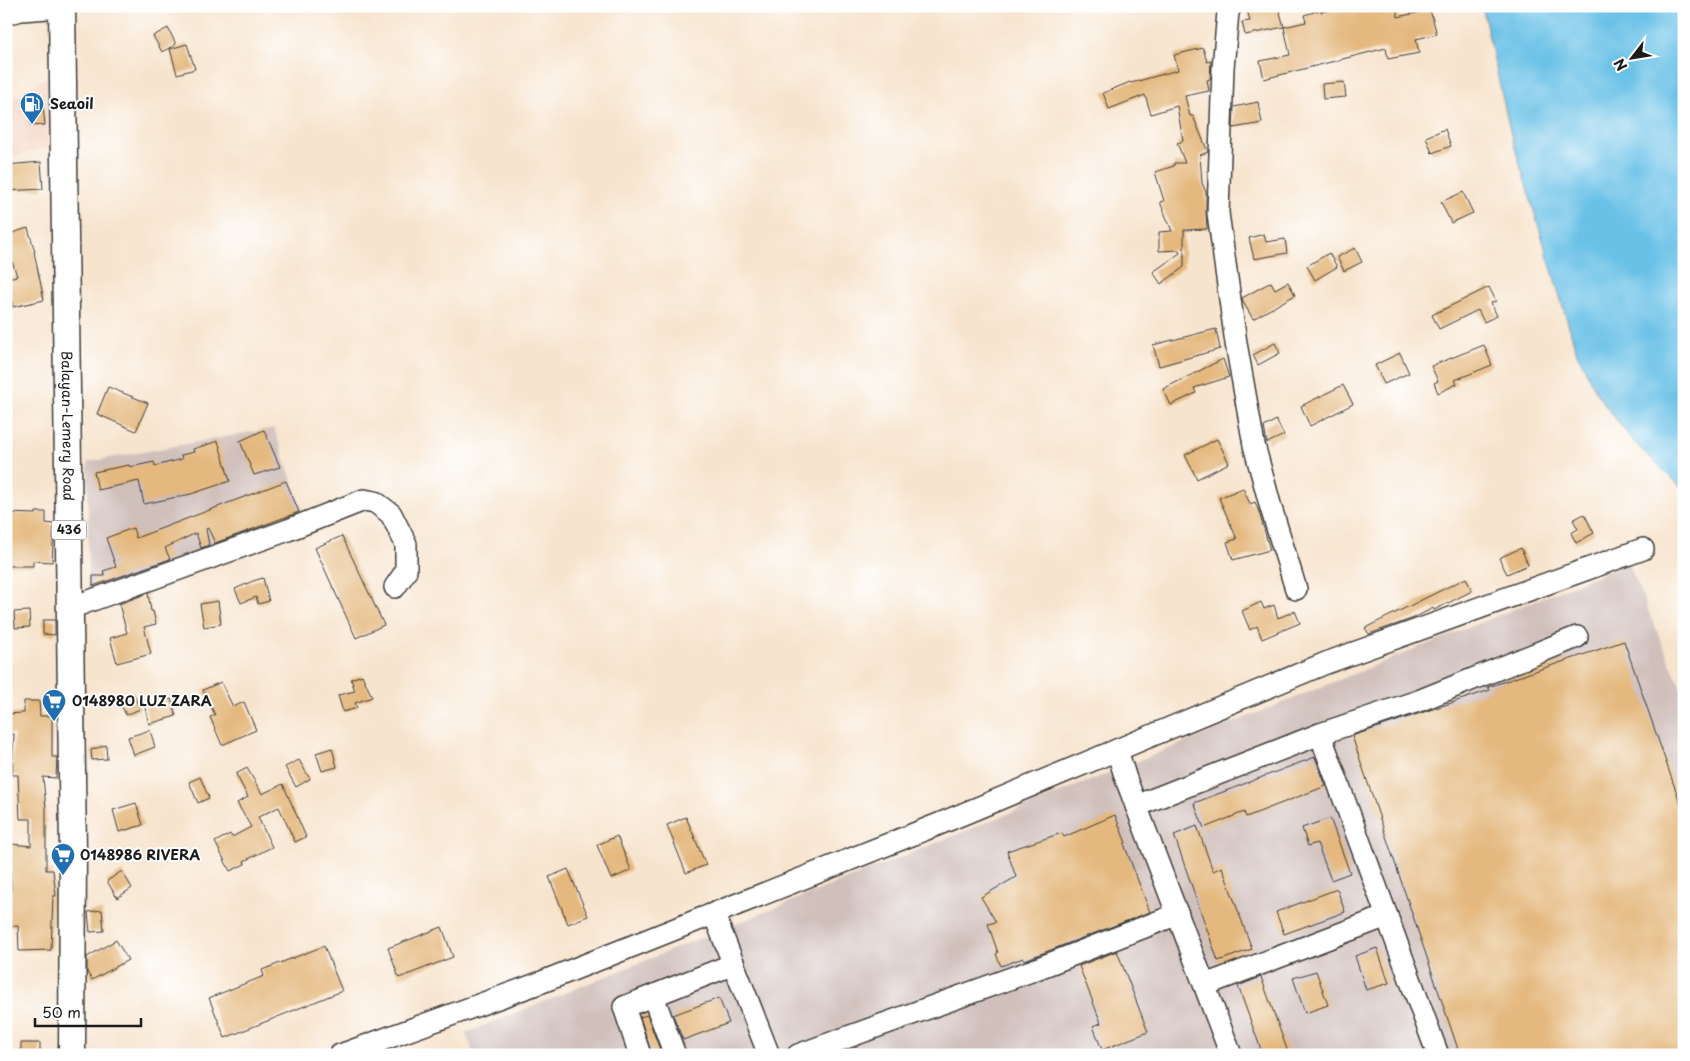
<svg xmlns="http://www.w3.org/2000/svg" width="1690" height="1061" viewBox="0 0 1690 1061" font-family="'Playpen Sans',sans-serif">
<rect width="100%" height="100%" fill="#fff"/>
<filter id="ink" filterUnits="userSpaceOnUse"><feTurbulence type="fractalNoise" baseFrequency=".02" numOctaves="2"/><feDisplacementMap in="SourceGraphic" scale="10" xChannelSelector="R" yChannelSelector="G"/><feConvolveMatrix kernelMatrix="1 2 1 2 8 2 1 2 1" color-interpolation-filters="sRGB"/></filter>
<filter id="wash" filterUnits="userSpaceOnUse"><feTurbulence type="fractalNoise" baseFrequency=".0096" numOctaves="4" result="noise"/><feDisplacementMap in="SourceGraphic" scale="20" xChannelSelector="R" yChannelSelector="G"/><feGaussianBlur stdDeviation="1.12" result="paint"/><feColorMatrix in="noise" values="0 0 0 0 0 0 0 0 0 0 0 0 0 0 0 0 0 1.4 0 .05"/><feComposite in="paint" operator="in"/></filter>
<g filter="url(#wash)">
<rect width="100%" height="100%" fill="#f7e4ce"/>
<polygon fill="#f4d3c1" points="56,71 57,147 6,157 6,103"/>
<g fill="#d0c0bc">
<polygon points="274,428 305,519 88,599 88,462"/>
<polygon points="1628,563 1684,695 1684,1055 474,1055 466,1033"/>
</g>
<polygon fill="#6ac1e7" stroke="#436e82" points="1482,6 1684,6 1684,490 1631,439 1599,397 1577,353 1511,135"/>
<g id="blocks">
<g fill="#e4b87e">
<polygon points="1246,6 1278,6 1284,27 1245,35 1242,22 1250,21"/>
<polygon points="1352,6 1396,6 1398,17 1430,10 1437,34 1416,39 1419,53 1388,59 1386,48 1264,79 1260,61 1290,55 1284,27 1306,22 1304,15 1321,10 1321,12"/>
<polygon points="168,28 176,44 162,52 153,36"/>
<polygon points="187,44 195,69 177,74 170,49"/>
<polygon points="1203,48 1207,62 1211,61 1210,79 1207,80 1209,91 1185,96 1190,116 1193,116 1208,152 1200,155 1202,183 1206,192 1206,213 1207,229 1184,230 1184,267 1161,284 1153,272 1180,253 1179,250 1159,251 1159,232 1172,231 1160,202 1164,201 1155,172 1174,166 1174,163 1185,163 1177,143 1183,141 1177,106 1151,114 1145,95 1109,109 1103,93 1130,82 1131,83 1178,70 1174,55"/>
<polygon points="1344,82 1346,97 1323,99 1322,84"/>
<polygon points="1258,102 1262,123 1233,128 1234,107"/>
<polygon points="43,106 45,125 31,126 29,107"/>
<polygon points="1445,129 1451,146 1432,153 1426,137"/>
<polygon points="41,162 43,189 6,191 6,165"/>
<polygon points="1463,192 1473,213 1451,223 1441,202"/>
<polygon points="28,228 35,252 34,252 44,300 13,307 7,278 17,276 6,244 6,235"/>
<polygon points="1264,234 1266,242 1285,239 1287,253 1254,259 1249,238"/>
<polygon points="1355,248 1362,262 1344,271 1337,257"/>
<polygon points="1329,253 1337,267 1315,280 1307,266"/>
<polygon points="1271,282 1275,289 1288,282 1295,295 1253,319 1243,302 1242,298"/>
<polygon points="1489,287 1496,301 1491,303 1497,316 1484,322 1478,310 1439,329 1432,315"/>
<polygon points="1216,329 1220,349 1159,366 1153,345"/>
<polygon points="1275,343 1280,353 1258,365 1253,355"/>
<polygon points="1484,345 1492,365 1455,380 1457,384 1438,393 1434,383 1438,381 1431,366"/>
<polygon points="1400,353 1409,373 1384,384 1375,365"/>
<polygon points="1223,359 1229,377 1194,388 1196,393 1171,405 1163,389"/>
<polygon points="1343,385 1353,404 1310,426 1301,406"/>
<polygon points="108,387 148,403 136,431 97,414"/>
<polygon points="1276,420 1284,435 1267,443 1264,427"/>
<polygon points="264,430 280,467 254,475 240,441"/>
<polygon points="1217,439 1229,463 1197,479 1185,455"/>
<polygon points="218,441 230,481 191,494 144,504 139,481 98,490 94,472 129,465 130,467 154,462 155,466 182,459 181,455 194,452 193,449"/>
<polygon points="286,481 299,512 215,543 208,528 206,529 209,545 201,548 196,533 165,548 170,559 93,586 93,576 105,576 103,571 116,567 106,538 133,528 136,538"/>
<polygon points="1243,488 1250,504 1255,502 1259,512 1270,550 1233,560 1227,542 1237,539 1219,498"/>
<polygon points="36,512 46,512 46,523 54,524 52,562 33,561 33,566 8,566 6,513 36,514"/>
<polygon points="1584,514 1594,533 1576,543 1571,533 1578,529 1573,520"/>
<polygon points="342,536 384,625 356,638 315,548"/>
<polygon points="1521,548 1528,565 1507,574 1499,558"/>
<polygon points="263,578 269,601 258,604 256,597 241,603 235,589 253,581"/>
<polygon points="1466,578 1472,591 1434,610 1433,608 1414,618 1369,634 1365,628"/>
<polygon points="148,593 151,611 153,611 156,624 144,627 151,654 117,663 110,638 127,633 119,604"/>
<polygon points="218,601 221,624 204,627 200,604"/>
<polygon points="1261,602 1264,609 1274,605 1278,618 1295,611 1300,623 1262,639 1257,626 1250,630 1242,611"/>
<polygon points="29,611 30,627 15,628 14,612"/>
<polygon points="43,620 55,620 55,635 43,634"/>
<polygon points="1624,641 1684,814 1684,1055 1460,1055 1352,736 1490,690 1488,687"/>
<polygon points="362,675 372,697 355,703 357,708 343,712 338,695 355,691 351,679"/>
<polygon points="221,682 233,707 244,702 256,730 222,745 210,717 215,715 203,690"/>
<polygon points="133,693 140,709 126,715 118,699"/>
<polygon points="171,699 176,716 149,724 145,707"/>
<polygon points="24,701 39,701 40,716 52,716 52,757 57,757 56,778 43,777 46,809 46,870 53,870 56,896 53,896 51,950 19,951 18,926 6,927 6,893 11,893 10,857 11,857 12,844 31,846 31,819 20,819 18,775 12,775 14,734 6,734 6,714 24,713"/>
<polygon points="150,730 155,747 134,755 128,737"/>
<polygon points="106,745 107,759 92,760 91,750"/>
<polygon points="332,748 337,767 322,771 316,753"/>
<polygon points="1315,757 1326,786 1246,817 1244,812 1204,828 1194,803"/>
<polygon points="299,760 310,779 296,787 285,767"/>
<polygon points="247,768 262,794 283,784 306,837 295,842 279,807 258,817 272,847 244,861 245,864 230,871 215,842 230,834 232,837 251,827 237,803 248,797 236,774"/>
<polygon points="200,777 209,798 198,803 189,782"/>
<polygon points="136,803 143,825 119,832 113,810"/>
<polygon points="1115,815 1126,843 1124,844 1150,912 1027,959 1024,960 1023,958 1001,966 996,954 998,953 988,924 996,922 981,897 1016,877 1007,851 1062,833 1064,837"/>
<polygon points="686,817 706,865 686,873 667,825"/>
<polygon points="1330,818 1350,873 1331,880 1317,843 1308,846 1302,828"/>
<polygon points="1197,826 1213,871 1222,867 1252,949 1218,961 1174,835"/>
<polygon points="617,836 631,870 611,879 597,845"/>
<polygon points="568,869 588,916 568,924 549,877"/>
<polygon points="122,871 132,888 117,898 107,881"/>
<polygon points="1337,889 1345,912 1284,934 1276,912"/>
<polygon points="102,910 104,931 90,932 88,912"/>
<polygon points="442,927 453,957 399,978 388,948"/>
<polygon points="116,940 128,960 92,980 87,972 87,957"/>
<polygon points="324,946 342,991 225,1038 209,998 264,976 262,970"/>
<polygon points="1377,948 1389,983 1366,990 1355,956"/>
<polygon points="1117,951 1148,1032 1102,1050 1093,1026 1101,1023 1079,966"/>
<polygon points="1316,971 1328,1005 1305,1013 1293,978"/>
<polygon points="1261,977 1289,1055 1263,1055 1238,986"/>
<polygon points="719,998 729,1023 683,1040 673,1015"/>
<polygon points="647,1015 662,1055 652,1055 640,1017"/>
<rect x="21" y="1043" width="19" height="12"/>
</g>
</g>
</g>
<g filter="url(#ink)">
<use href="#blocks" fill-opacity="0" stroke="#3d3a37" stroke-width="1"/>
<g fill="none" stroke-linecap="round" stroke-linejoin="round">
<defs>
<g id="minor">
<polyline points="1231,6 1228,12 1223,68 1218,213 1236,343 1254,445 1271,508 1296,589"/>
<polyline points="6,14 21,10 62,7"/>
<polyline points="70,608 288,530 364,500 375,502 391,514 406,544 406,571 395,587"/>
<polyline points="1320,734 1438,1055"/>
<polyline points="1117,750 1326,663 1643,549"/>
<polyline points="1136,806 1320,734 1421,700 1577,637"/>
<polyline points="714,914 769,1055"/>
<polyline points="1205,985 1387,916"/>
<polyline points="653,996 675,1055"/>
<polyline points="340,1055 542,982 939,824 1117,750 1126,779 1231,1055"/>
<polyline points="640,1055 624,1007 734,964"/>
<polyline points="798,1055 1031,971 1178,914"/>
</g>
<g id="major">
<path id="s1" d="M 62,6 L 73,852 L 72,1055"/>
</g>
</defs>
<use href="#minor" stroke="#3d3a37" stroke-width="24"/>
<use href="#major" stroke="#3d3a37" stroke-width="29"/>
<use href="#minor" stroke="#fff" stroke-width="21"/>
<use href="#major" stroke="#fff" stroke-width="26"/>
</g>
</g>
<defs>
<symbol id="fuel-pin" viewBox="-11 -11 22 30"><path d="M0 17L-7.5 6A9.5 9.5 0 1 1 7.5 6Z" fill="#1f6fb2" stroke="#fff"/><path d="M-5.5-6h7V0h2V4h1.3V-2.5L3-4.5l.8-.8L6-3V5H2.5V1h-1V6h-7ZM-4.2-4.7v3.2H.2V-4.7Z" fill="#fff"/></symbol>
<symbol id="supermarket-pin" viewBox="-11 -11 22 30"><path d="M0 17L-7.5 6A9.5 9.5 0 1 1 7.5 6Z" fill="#1f6fb2" stroke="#fff"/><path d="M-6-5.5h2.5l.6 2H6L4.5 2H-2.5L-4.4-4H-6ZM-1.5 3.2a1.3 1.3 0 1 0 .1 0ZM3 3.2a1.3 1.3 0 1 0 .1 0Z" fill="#fff"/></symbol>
</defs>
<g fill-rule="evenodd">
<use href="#fuel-pin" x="18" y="90" width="28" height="38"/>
<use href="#supermarket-pin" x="40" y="687" width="28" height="38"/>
<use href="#supermarket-pin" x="49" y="841" width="28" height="38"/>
</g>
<g text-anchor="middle" stroke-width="4" stroke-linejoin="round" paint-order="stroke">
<rect fill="#fff" stroke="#606060" stroke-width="1" x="51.5" y="520.5" width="35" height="19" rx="4"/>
<g font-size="12" font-weight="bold" fill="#1c1c1c">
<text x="69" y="534">436</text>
</g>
<g font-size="14" font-weight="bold" fill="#1c1c1c" stroke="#fff" text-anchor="start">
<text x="50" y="109">Seaoil</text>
<text x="72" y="706">0148980 LUZ ZARA</text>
<text x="80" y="860">0148986 RIVERA</text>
</g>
<g font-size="14" fill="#1c1c1c" stroke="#fff">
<text dy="5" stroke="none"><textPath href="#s1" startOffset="420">Balayan-Lemery Road</textPath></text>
</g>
</g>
<rect width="1690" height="1061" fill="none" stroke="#fff" stroke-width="25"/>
<g transform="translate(1632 58) rotate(239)" stroke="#ffffff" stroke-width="4" paint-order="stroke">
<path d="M0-4L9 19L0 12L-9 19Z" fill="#1c1c1c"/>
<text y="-8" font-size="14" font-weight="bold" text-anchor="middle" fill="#1c1c1c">N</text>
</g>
<path d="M35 1018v8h106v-8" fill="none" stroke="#1c1c1c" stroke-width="2.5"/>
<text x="42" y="1018" font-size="15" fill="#1c1c1c" stroke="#ffffff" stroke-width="4" paint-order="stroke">50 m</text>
</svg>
